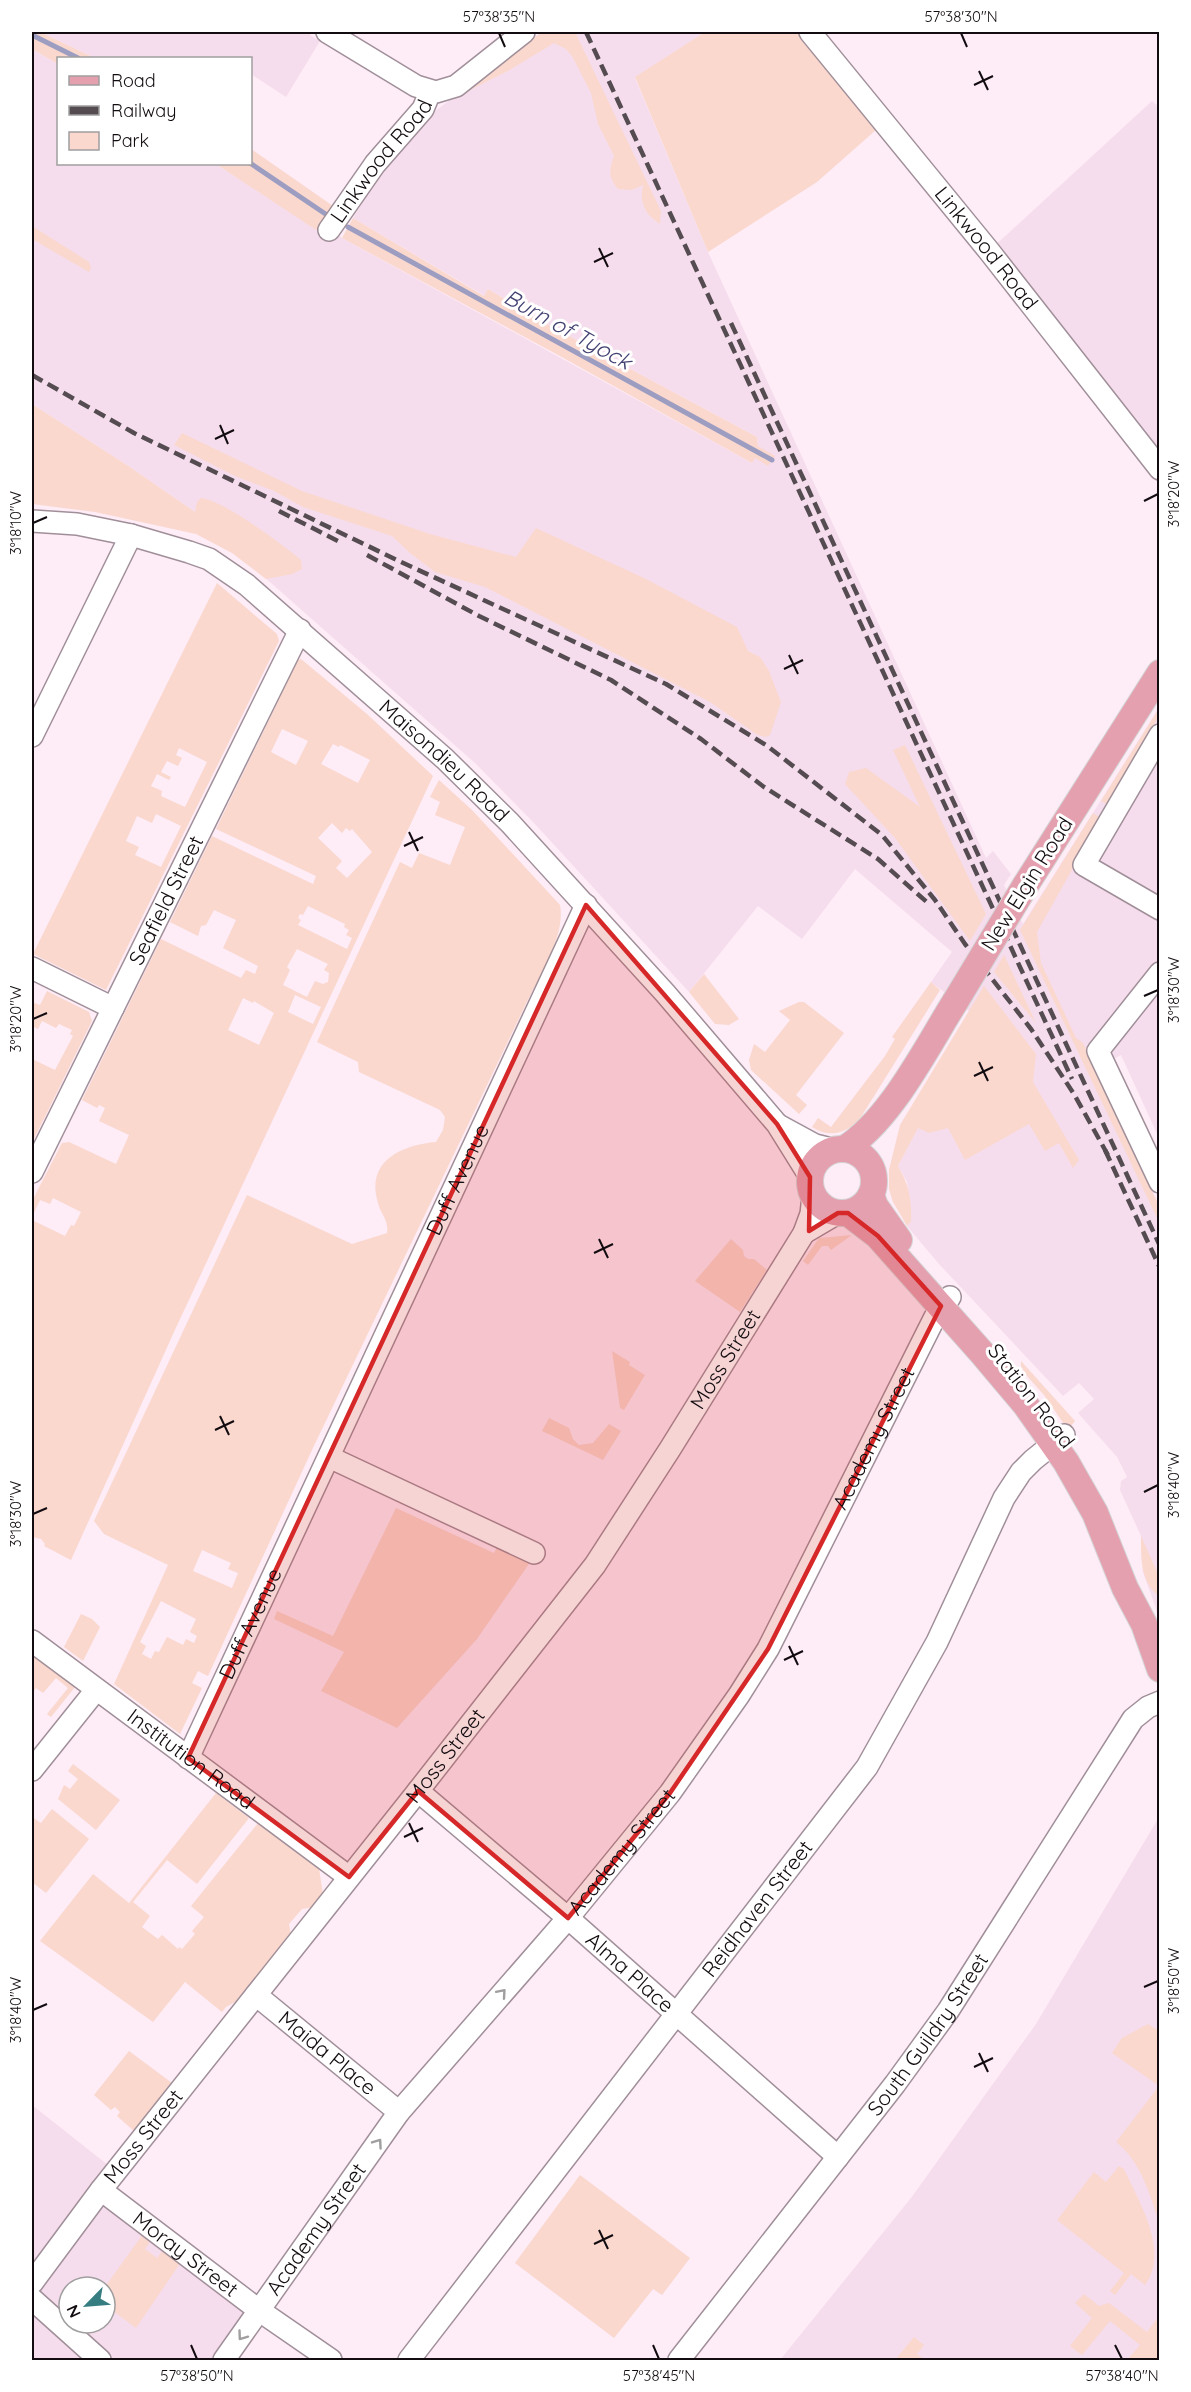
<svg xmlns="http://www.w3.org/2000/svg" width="1191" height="2392" viewBox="0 0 1191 2392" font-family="Quicksand,sans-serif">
<rect width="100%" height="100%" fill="#feecf7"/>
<g fill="#f6dded" fill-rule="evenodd">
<polygon points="40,32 311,32 310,35 320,41 286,97 251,74 250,58 95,58"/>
<polygon points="542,32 705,32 635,78 708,252 986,858 993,851 1011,874 1004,885 1023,924 1159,708 1159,1138 1121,1055 1095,1069 1159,1206 1159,1617 1143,1572 1141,1536 1120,1490 1121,1481 1127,1477 1117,1457 1078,1413 1094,1399 1079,1383 1063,1396 939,1264 907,1226 911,1222 907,1182 898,1166 918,1127 969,1011 931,982 952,952 855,869 802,939 758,906 689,992 534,823 475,763 254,568 261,558 130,467 32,404 32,49 58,64 58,164 216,164 316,229 320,223 342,238 752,463 758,446 757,437 541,321 488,289 485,296 353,218 383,169 427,117"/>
<polygon points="1152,101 1159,107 1159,469 989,251"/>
<polygon points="1159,1817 1159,2360 780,2360 911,2198 1036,2024"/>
<path d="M 32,2105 L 118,2173 L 101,2196 L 255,2312 L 221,2360 L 32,2360 ZM 69,2287 L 105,2287 L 105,2323 L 69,2323 Z"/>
</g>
<g fill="#fad8ce" fill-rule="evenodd">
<polygon points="32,32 40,32 95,58 58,58 58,64 32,49"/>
<path d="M 542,32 L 575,32 L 661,211 L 660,224 C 645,215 639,202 643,185 L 632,190 L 618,189 C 608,177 609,170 614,156 L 598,124 L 591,93 L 572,56 L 566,49 L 554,43 L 508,71 L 452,99 Z"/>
<polygon points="705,32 813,32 885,122 817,182 708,252 635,77"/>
<polygon points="251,149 333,206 316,230 216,164 250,164"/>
<polygon points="353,218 484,296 488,289 541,321 757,437 758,446 775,456 768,466 755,458 752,463 558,355 342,238"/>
<polygon points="32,226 89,262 91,268 89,272 32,239"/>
<path d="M 32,404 L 130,467 L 195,512 L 197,502 L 201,498 C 223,500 282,544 301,560 L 302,569 L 292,574 L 266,579 L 232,553 L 196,534 L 95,512 L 32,504 Z"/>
<polygon points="182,433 302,491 430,534 516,557 536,528 646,579 737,627 748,651 760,657 769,671 781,702 770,735 765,737 756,734 710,702 485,587 435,572 410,553 392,536 303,507 274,491 235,476 174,445"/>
<path d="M 217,583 L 277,634 L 279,641 L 106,990 L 33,954 ZM 179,748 L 207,762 L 185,807 L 161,796 L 162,791 L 151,786 L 157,774 L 169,780 L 171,777 L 161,772 L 167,761 L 178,766 L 182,758 L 176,755 ZM 156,814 L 181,826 L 161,867 L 135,855 L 139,847 L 126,841 L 137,816 L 152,823 Z"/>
<path d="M 301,659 L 367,714 L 433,776 L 174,1332 L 71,1560 L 44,1546 L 45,1544 L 41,1539 L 32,1537 L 32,1220 L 65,1236 L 71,1225 L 74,1226 L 81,1212 L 53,1198 L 50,1204 L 40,1200 L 32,1217 L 32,1201 L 62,1143 L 69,1142 L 116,1164 L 129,1135 L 99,1121 L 105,1108 L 99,1105 L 97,1108 L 82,1100 L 161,939 L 241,978 L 246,970 L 255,974 L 258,966 L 223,948 L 236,920 L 214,910 L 206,925 L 201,926 L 198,936 L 170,922 L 212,836 L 313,884 L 316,876 L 216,829 L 298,660 ZM 282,729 L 308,741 L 296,765 L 271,752 ZM 333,744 L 339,747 L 340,745 L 370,760 L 358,783 L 321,764 ZM 332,823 L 342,833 L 346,828 L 350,831 L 352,829 L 372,852 L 347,878 L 336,868 L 342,861 L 318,838 ZM 308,906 L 345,924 L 344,927 L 349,930 L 346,935 L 352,938 L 347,949 L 298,925 L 301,920 L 298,918 L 300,914 L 303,915 ZM 297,949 L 328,964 L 324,970 L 329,973 L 328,982 L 323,984 L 315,981 L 307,997 L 283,985 L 290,970 L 287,967 ZM 295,995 L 321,1007 L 313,1024 L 288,1012 ZM 243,998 L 253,1003 L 254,1001 L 274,1013 L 259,1045 L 228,1030 Z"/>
<polygon points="1159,708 1159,716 1108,805 1101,801"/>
<polygon points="905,745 986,914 970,941 895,838 845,784 849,772 866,768 920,807 893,750"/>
<path d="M 439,780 L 472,810 L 560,905 C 566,936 538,979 524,1008 L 312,1450 L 208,1676 L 198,1671 L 192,1683 L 202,1688 L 180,1734 L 114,1684 L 168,1565 L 104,1534 L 94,1521 L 247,1195 L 352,1244 L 387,1233 C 389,1220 381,1215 378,1203 C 365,1161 402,1145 436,1142 L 443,1130 L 445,1117 L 440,1110 L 359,1072 L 358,1062 L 317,1042 L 400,862 L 412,868 L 419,853 L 450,865 L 465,827 L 435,815 L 440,802 L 430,797 ZM 202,1550 L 231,1563 L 228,1569 L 238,1573 L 232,1588 L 193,1571 ZM 161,1601 L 196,1619 L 190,1632 L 197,1636 L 194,1643 L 186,1639 L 183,1645 L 167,1637 L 159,1652 L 155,1651 L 151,1659 L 142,1654 L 146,1646 L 140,1642 Z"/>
<polygon points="1093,813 1101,818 1037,932 1041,963 1076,1038 1083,1043 1159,1206 1159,1217 1157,1218 1020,930"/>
<polygon points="1004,955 1036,1023 994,972"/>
<polygon points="704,974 739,1019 729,1025 715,1024 689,992"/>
<path d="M 931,982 L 940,990 L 861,1117 C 848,1133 830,1139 812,1127 L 818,1118 L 831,1127 L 885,1056 L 895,1039 L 892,1037 Z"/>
<path d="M 984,986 L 1036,1054 L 1033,1082 L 1079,1160 L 1073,1168 L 1059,1143 L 1045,1151 L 1029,1124 L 965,1160 L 948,1128 L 929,1133 L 918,1128 L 898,1166 C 909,1185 912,1200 911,1222 L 907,1226 L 893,1202 L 889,1189 L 889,1170 L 900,1125 Z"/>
<polygon points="47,991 89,1012 92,1021 32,1143 32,1059 55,1070 73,1036 70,1034 72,1030 59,1024 56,1028 42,1021 38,1029 32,1026 32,1002 40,1005"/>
<polygon points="799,1002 804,1002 844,1033 796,1095 807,1105 799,1114 751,1070 749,1060 754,1044 765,1052 790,1020 779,1011"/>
<polygon points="852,1235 831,1250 828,1246 822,1246 808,1265 803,1261 819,1238"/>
<polygon points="731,1239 743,1250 744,1256 748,1259 754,1259 767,1270 740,1312 695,1281"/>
<polygon points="612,1351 630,1362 629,1365 645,1375 624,1410 620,1408"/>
<polygon points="1021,1361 1075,1421 1068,1430 1044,1395 1027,1376 1021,1366"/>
<polygon points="549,1418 569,1428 573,1439 579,1445 593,1443 609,1424 621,1431 603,1460 542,1431"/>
<polygon points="396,1508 494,1553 499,1543 531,1561 477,1639 397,1728 321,1691 344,1652 274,1619 277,1611 333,1636"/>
<path d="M 1141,1536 L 1159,1576 L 1159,1596 C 1140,1582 1141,1557 1141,1536 Z"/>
<polygon points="81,1614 92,1619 100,1627 83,1661 64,1647"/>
<polygon points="32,1653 75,1687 51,1717 47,1714 68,1688 56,1678 43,1693 36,1688 32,1694"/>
<polygon points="73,1764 120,1800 96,1830 58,1799 64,1785 70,1789 78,1779 68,1771"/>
<polygon points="216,1793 249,1818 197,1884 167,1860 133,1902 150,1916 142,1927 158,1939 162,1935 178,1949 179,1947 182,1949 195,1934 192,1931 204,1917 191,1906 258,1823 319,1868 323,1895 313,1907 302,1909 289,1924 291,1935 239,2000 226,2007 222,2012 185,1982 153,2022 40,1941 93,1874 129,1903"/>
<polygon points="52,1809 89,1839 46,1893 32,1882 32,1817 41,1823"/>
<path d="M 1148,2024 L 1159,2031 L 1159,2222 C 1150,2194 1140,2160 1116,2142 L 1159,2086 L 1112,2053 L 1122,2038 Z"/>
<polygon points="129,2051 172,2083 134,2131 117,2116 120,2112 115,2107 111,2110 94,2095"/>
<path d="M 1119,2166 L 1124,2169 C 1139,2202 1170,2251 1145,2285 L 1131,2274 L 1115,2295 L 1110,2291 L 1124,2273 L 1057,2220 L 1094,2172 L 1106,2182 Z"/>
<polygon points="580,2175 690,2258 662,2295 653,2289 614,2338 515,2263"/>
<polygon points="143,2234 151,2240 145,2249 157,2258 163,2250 181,2262 136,2328 105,2305 105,2287"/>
<polygon points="1084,2294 1099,2306 1109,2303 1147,2332 1159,2316 1159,2360 1127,2360 1140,2345 1110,2321 1082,2355 1070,2346 1092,2318 1075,2303"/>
<polygon points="914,2337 924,2345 917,2354 925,2360 895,2360"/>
</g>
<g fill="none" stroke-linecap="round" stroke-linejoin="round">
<g stroke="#9c9dc1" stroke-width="5">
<polyline points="32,35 78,58"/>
<polyline points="250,163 327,215"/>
<polyline points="348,227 772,460"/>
</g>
<defs>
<g id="minor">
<polyline points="327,32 416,86 436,92 456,86 524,32"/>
<path id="s1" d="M 810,32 L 989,251 L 1160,469"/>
<path id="s2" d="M 329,230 L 375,164 L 423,109 L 430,92"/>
<path id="s3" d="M 32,521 L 77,524 L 131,535 L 189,552 L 209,559 L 247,585 L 445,759 L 510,823 L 665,993 L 777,1124 L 810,1177"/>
<polyline points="1160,735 1084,865 1160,909"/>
<polyline points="32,736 131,535"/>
<polyline points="32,968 113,1008"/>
<polyline points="1160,973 1098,1051 1160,1182"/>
<polyline points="780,1126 815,1145 835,1150"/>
<path id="s4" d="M 32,1172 L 300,630"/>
<polyline points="804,1233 838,1213"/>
<polyline points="329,1457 534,1553"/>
<path id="s5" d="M 32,1641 L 349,1877"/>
<path id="s6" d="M 188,1758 L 586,905"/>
<polyline points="32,1770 96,1690"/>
<path id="s7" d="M 418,1791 L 568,1918 L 838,2157"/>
<path id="s8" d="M 256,1995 L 399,2112"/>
<path id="s9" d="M 101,2190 L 260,2311 L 331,2360"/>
<path id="s10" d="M 32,2283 L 101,2190 L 418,1791 L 595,1565 L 670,1449 L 804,1233 L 811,1214 L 813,1196"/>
<polyline points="32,2299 100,2360"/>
<path id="s11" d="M 224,2360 L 399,2112 L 568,1918 L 670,1793 L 739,1695 L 768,1649 L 935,1317 L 950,1297"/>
<path id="s12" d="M 409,2360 L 867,1767 L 937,1642 L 1004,1498 L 1021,1472 L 1033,1460 L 1064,1435"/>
<path id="s13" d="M 679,2360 L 895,2084 L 948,2011 L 1133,1719 L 1148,1707 L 1160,1702"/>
</g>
<g id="major">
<polyline points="1025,886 1160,673"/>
<path d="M 844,1149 C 890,1121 926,1048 955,1002"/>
<circle cx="842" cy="1181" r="32"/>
<polyline points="871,1195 875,1206 899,1240"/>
<polyline points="848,1213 878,1236 982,1353 1025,1404 1066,1462 1095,1513 1125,1588 1144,1624 1160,1669"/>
</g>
</defs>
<use href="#minor" stroke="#a08f99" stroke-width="24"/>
<use href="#major" stroke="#d4d3d4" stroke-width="28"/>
<use href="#minor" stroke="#fff" stroke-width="21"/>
<use href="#major" stroke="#e4a0af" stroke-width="26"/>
<g stroke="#554c52" stroke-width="4.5" stroke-dasharray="12 6" stroke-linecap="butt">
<polyline points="586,32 1072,1079"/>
<polyline points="731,323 1160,1246"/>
<polyline points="32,375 134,433 401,562 666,684 766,745 882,835 935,900 965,944 1031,1029 1074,1094 1109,1157"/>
<polyline points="279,511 338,541"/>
<polyline points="367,555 479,616 611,680 701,739 764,787 878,859 929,904"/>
<polyline points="1105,1150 1160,1268"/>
</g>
<defs>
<polyline id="major-bridge" points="955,1002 1025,886"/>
</defs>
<use href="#major-bridge" stroke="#d4d3d4" stroke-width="28" stroke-linecap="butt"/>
<use href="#major-bridge" stroke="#e4a0af" stroke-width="26"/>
</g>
<defs><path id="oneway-chevron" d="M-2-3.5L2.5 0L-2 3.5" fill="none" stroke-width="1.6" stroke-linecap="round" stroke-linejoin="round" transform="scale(1.5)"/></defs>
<g stroke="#a09e9f">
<use href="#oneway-chevron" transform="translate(502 1993) rotate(-49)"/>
<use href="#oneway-chevron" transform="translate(378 2143) rotate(-55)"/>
<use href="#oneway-chevron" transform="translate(242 2336) rotate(126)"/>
</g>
<path fill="#d62828" fill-opacity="0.2" stroke="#d62828" stroke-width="4.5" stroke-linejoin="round" d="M 586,905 L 777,1124 L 810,1177 L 809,1231 L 838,1213 L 848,1213 L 878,1236 L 941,1306 L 768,1649 L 670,1793 L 568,1918 L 418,1791 L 349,1877 L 188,1758 Z"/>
<path fill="none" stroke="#120c10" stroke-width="2" d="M 499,33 L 505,47M 961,33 L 967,47M 979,71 L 988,90M 974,85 L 993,76M 599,248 L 608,267M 594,262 L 613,253M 220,425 L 228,444M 215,439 L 234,430M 1144,501 L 1158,494M 33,523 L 47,517M 789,655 L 798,674M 784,669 L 803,660M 409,832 L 418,851M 404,846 L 423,837M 1144,996 L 1158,990M 33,1019 L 47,1013M 979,1062 L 988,1081M 974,1076 L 993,1067M 599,1239 L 608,1258M 594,1253 L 613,1244M 220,1416 L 229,1435M 215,1430 L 234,1421M 1144,1492 L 1158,1485M 33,1514 L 47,1508M 789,1646 L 798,1665M 784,1660 L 803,1651M 409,1823 L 418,1842M 404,1837 L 423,1828M 1144,1987 L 1158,1981M 33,2010 L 47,2004M 979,2053 L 988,2072M 974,2067 L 993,2058M 599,2230 L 608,2249M 594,2244 L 613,2235M 191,2345 L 197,2359M 653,2345 L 659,2359M 1115,2345 L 1122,2359"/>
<g text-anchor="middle" stroke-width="6" stroke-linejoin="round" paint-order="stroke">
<g font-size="21" fill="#120c10" stroke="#fff">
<text dy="7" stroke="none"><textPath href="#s2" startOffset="87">Linkwood Road</textPath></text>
<text dy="7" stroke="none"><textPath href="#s1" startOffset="279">Linkwood Road</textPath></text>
<text dy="7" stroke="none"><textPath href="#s3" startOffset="492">Maisondieu Road</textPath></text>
<text transform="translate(1027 884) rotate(-58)" y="7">New Elgin Road</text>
<text dy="7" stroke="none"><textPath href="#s4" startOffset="303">Seafield Street</textPath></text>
<text dy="7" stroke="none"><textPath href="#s6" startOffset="638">Duff Avenue</textPath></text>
<text dy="7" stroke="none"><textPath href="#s10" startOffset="1156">Moss Street</textPath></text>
<text transform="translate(1031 1396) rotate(52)" y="7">Station Road</text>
<text dy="7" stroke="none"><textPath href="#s11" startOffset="1132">Academy Street</textPath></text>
<text dy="7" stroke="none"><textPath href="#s6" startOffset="148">Duff Avenue</textPath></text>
<text dy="7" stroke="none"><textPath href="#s10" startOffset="670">Moss Street</textPath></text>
<text dy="7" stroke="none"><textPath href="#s5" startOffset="198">Institution Road</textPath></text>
<text dy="7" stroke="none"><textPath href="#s11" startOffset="646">Academy Street</textPath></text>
<text dy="7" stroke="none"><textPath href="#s12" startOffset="570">Reidhaven Street</textPath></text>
<text dy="7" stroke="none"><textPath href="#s7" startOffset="279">Alma Place</textPath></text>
<text dy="7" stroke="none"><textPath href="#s13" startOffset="410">South Guildry Street</textPath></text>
<text dy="7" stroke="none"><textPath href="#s8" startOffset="92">Maida Place</textPath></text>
<text dy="7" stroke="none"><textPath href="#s10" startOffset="184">Moss Street</textPath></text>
<text dy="7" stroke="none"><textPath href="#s11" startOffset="160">Academy Street</textPath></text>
<text dy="7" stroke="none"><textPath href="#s9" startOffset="106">Moray Street</textPath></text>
</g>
<g font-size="22" font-style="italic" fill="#434172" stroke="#fff">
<text transform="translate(568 329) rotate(29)" y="8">Burn of Tyock</text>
</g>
</g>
<rect width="1191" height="2392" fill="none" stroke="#ffffff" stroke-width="66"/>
<rect x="57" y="57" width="195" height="108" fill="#ffffff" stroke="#a09e9f" stroke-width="1.5"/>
<rect x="69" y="76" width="30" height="9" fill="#e4a0af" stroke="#a09e9f" stroke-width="1.5"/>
<text x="111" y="87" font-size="18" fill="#120c10">Road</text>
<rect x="69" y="106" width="30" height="9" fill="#554c52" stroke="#a09e9f" stroke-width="1.5"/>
<text x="111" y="117" font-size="18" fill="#120c10">Railway</text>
<rect x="69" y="132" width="30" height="18" fill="#fad8ce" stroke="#a09e9f" stroke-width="1.5"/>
<text x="111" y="147" font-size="18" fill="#120c10">Park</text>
<g transform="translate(87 2305) rotate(245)"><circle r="28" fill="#ffffff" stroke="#a09e9f" stroke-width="1.5"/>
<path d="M0-4.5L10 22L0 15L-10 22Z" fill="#357d81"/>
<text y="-9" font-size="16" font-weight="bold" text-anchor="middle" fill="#120c10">N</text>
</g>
<rect x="33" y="33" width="1125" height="2326" fill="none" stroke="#120c10" stroke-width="2"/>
<g font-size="15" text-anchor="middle" fill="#120c10">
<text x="499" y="22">57°38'35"N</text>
<text x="961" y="22">57°38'30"N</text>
<text transform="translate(1174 494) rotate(-90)" y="5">3°18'20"W</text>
<text transform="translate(16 523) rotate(-90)" y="5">3°18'10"W</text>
<text transform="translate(1174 990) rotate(-90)" y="5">3°18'30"W</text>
<text transform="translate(16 1019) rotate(-90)" y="5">3°18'20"W</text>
<text transform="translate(1174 1485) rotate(-90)" y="5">3°18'40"W</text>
<text transform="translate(16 1514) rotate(-90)" y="5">3°18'30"W</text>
<text transform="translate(1174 1981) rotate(-90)" y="5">3°18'50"W</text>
<text transform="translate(16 2010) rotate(-90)" y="5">3°18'40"W</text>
<text x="197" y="2381">57°38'50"N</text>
<text x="659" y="2381">57°38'45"N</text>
<text x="1122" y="2381">57°38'40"N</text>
</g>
</svg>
